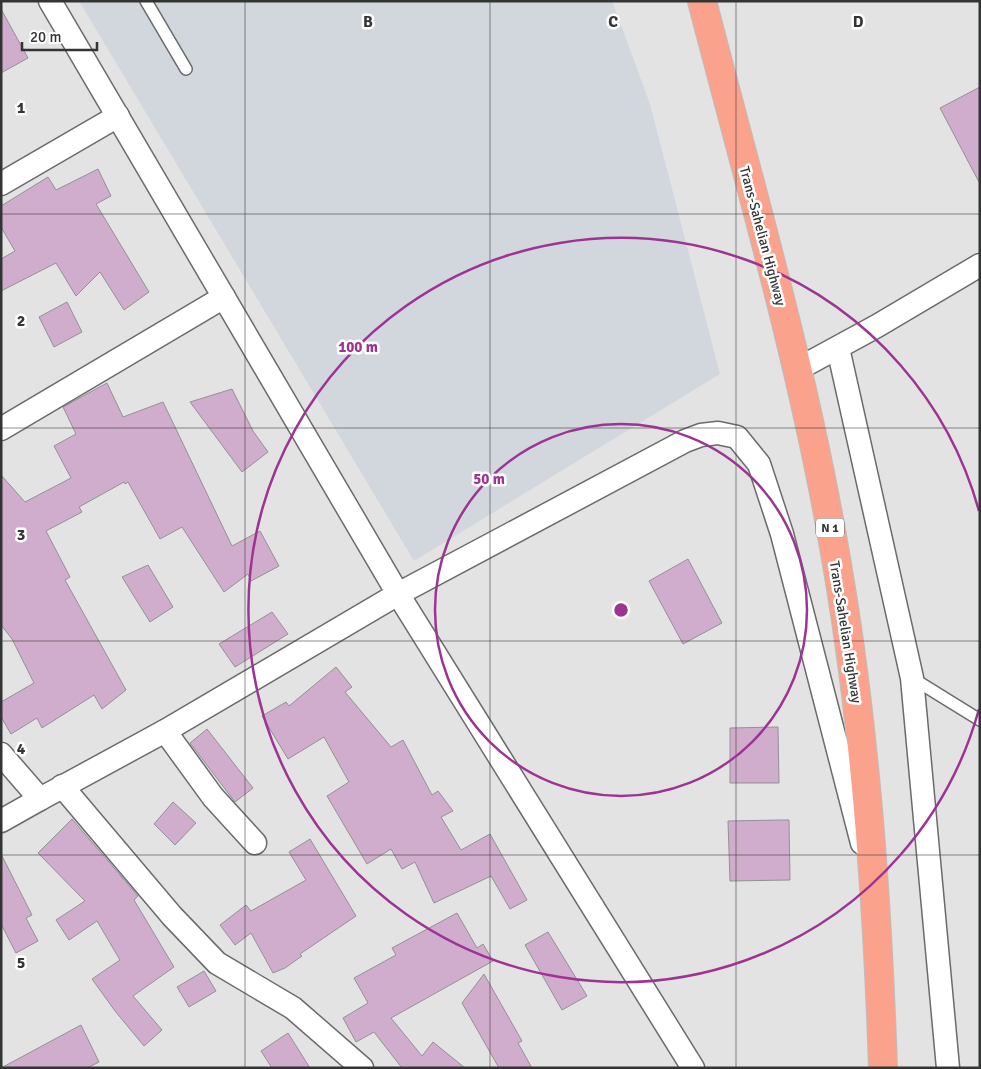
<svg xmlns="http://www.w3.org/2000/svg" width="981" height="1069" viewBox="0 0 981 1069" font-family="Signika,sans-serif">
<rect width="100%" height="100%" fill="#e3e3e4"/>
<polygon fill="#d2d7de" points="79,1 612,1 650,104 720,374 414,561"/>
<g fill="#d0accd" stroke="#939293">
<polygon points="1,9 28,58 1,73"/>
<polygon points="980,87 980,184 940,108"/>
<polygon points="98,169 111,196 96,204 149,292 124,310 100,272 76,296 56,263 1,291 1,259 15,251 1,227 1,206 48,177 56,190"/>
<polygon points="67,302 82,332 54,347 39,317"/>
<polygon points="107,383 123,417 163,402 232,546 260,531 279,566 251,581 248,574 224,592 182,527 160,539 128,482 125,484 124,482 79,507 82,512 46,531 70,577 65,580 126,690 102,709 94,695 42,728 37,718 11,734 1,717 1,702 34,683 12,639 1,625 1,475 25,502 71,478 54,446 76,434 63,407"/>
<polygon points="232,389 253,431 268,452 242,472 190,402"/>
<polygon points="688,559 722,623 683,644 649,581"/>
<polygon points="148,565 173,607 150,622 122,577"/>
<polygon points="272,612 288,634 235,667 219,644"/>
<polygon points="336,667 352,687 345,692 391,747 403,740 432,795 438,791 453,811 441,817 461,850 490,834 527,900 510,909 491,876 434,903 415,862 402,869 391,849 367,864 327,796 349,782 324,737 288,759 262,716 286,702 289,706"/>
<polygon points="778,727 779,783 730,783 730,728"/>
<polygon points="207,729 253,788 235,802 190,743"/>
<polygon points="173,802 196,823 175,845 154,824"/>
<polygon points="72,819 138,896 134,900 174,967 133,996 162,1030 144,1046 115,1011 92,979 120,960 97,921 69,940 56,920 85,901 38,853"/>
<polygon points="780,820 789,820 790,880 730,881 728,821"/>
<polygon points="310,839 356,916 300,954 302,956 285,968 273,973 251,933 235,945 220,925 246,905 251,911 306,880 289,852"/>
<polygon points="1,854 32,915 26,918 38,941 16,953 1,924"/>
<polygon points="457,913 477,948 483,944 493,961 391,1018 422,1056 433,1042 465,1068 402,1068 374,1032 356,1042 343,1018 368,1003 354,978 396,955 392,948"/>
<polygon points="548,932 587,996 562,1010 525,945"/>
<polygon points="204,971 216,991 189,1007 177,987"/>
<polygon points="484,974 522,1041 518,1043 532,1068 499,1068 462,1003"/>
<polygon points="81,1025 99,1062 87,1068 1,1068"/>
<polygon points="288,1033 310,1068 272,1068 261,1051"/>
</g>
<g fill="none" stroke-linecap="round" stroke-linejoin="round">
<defs>
<g id="service">
<polyline points="146,1 186,69"/>
<polyline points="912,678 980,720"/>
</g>
<g id="minor">
<polyline points="50,1 398,594 693,1068"/>
<polyline points="1,184 118,116"/>
<polyline points="838,348 912,678 948,1068"/>
<polyline points="798,369 877,326 980,265"/>
<polyline points="1,429 224,297"/>
<polyline points="165,731 213,797 255,843"/>
<polyline points="1,754 40,799 165,731 398,594 685,441 701,435 718,433 737,437 759,464 782,534 862,843"/>
<polyline points="62,786 172,916 217,963 293,1008 362,1068"/>
<polyline points="1,821 40,799"/>
</g>
<path id="trunk" d="M 702,1 C 748,179 800,356 832,536 C 864,711 877,890 883,1068"/>
</defs>
<use href="#service" stroke="#6a6b6c" stroke-width="14"/>
<use href="#minor" stroke="#6a6b6c" stroke-width="25"/>
<use href="#trunk" stroke="#bebebe" stroke-width="30"/>
<use href="#service" stroke="#fff" stroke-width="11"/>
<use href="#minor" stroke="#fff" stroke-width="22"/>
<use href="#trunk" stroke="#faa28c" stroke-width="28"/>
</g>
<path fill="none" stroke="#333434" stroke-width="1" stroke-opacity="0.55" d="M 245,1 L 245,1068M 490,1 L 490,1068M 736,1 L 736,1068M 1,214 L 980,214M 1,428 L 980,428M 1,641 L 980,641M 1,855 L 980,855"/>
<g fill="none" stroke="#9e3394" stroke-width="2.5">
<circle cx="621" cy="610" r="186"/>
<path d="M979 709A372 372 0 1 1 979 511"/>
</g>
<g text-anchor="middle" stroke-width="5" stroke-linejoin="round" paint-order="stroke">
<rect fill="#fff" stroke="#707171" stroke-width="1" x="816" y="518.5" width="28" height="19" rx="4"/>
<g font-size="12" font-weight="bold" fill="#333434">
<text x="830" y="532">N 1</text>
</g>
<g font-size="14" fill="#333434" stroke="#fff">
<text transform="translate(763 236) rotate(75)" y="5">Trans-Sahelian Highway</text>
<text transform="translate(846 632) rotate(81)" y="5">Trans-Sahelian Highway</text>
</g>
</g>
<g font-size="16" text-anchor="middle" font-weight="bold" fill="#333434" stroke="#fff" stroke-width="5" stroke-linejoin="round" paint-order="stroke">
<text x="368" y="27">B</text>
<text x="613" y="27">C</text>
<text x="858" y="27">D</text>
<text x="21" y="113">1</text>
<text x="21" y="326">2</text>
<text x="21" y="540">3</text>
<text x="21" y="754">4</text>
<text x="21" y="968">5</text>
</g>
<circle cx="621" cy="610" r="8" fill="#9e3394" stroke="#fff" stroke-width="2.5"/>
<g font-size="15" text-anchor="middle" font-weight="bold" fill="#9e3394" stroke="#fff" stroke-width="5" stroke-linejoin="round" paint-order="stroke">
<text x="358" y="352">100 m</text>
<text x="489" y="484">50 m</text>
</g>
<rect width="981" height="1069" fill="none" stroke="#333434" stroke-width="5"/>
<path d="M22 42v8h75v-8" fill="none" stroke="#333434" stroke-width="2.5"/>
<text x="30" y="42" font-size="15" fill="#333434" stroke="#ffffff" stroke-width="4" paint-order="stroke">20 m</text>
</svg>
